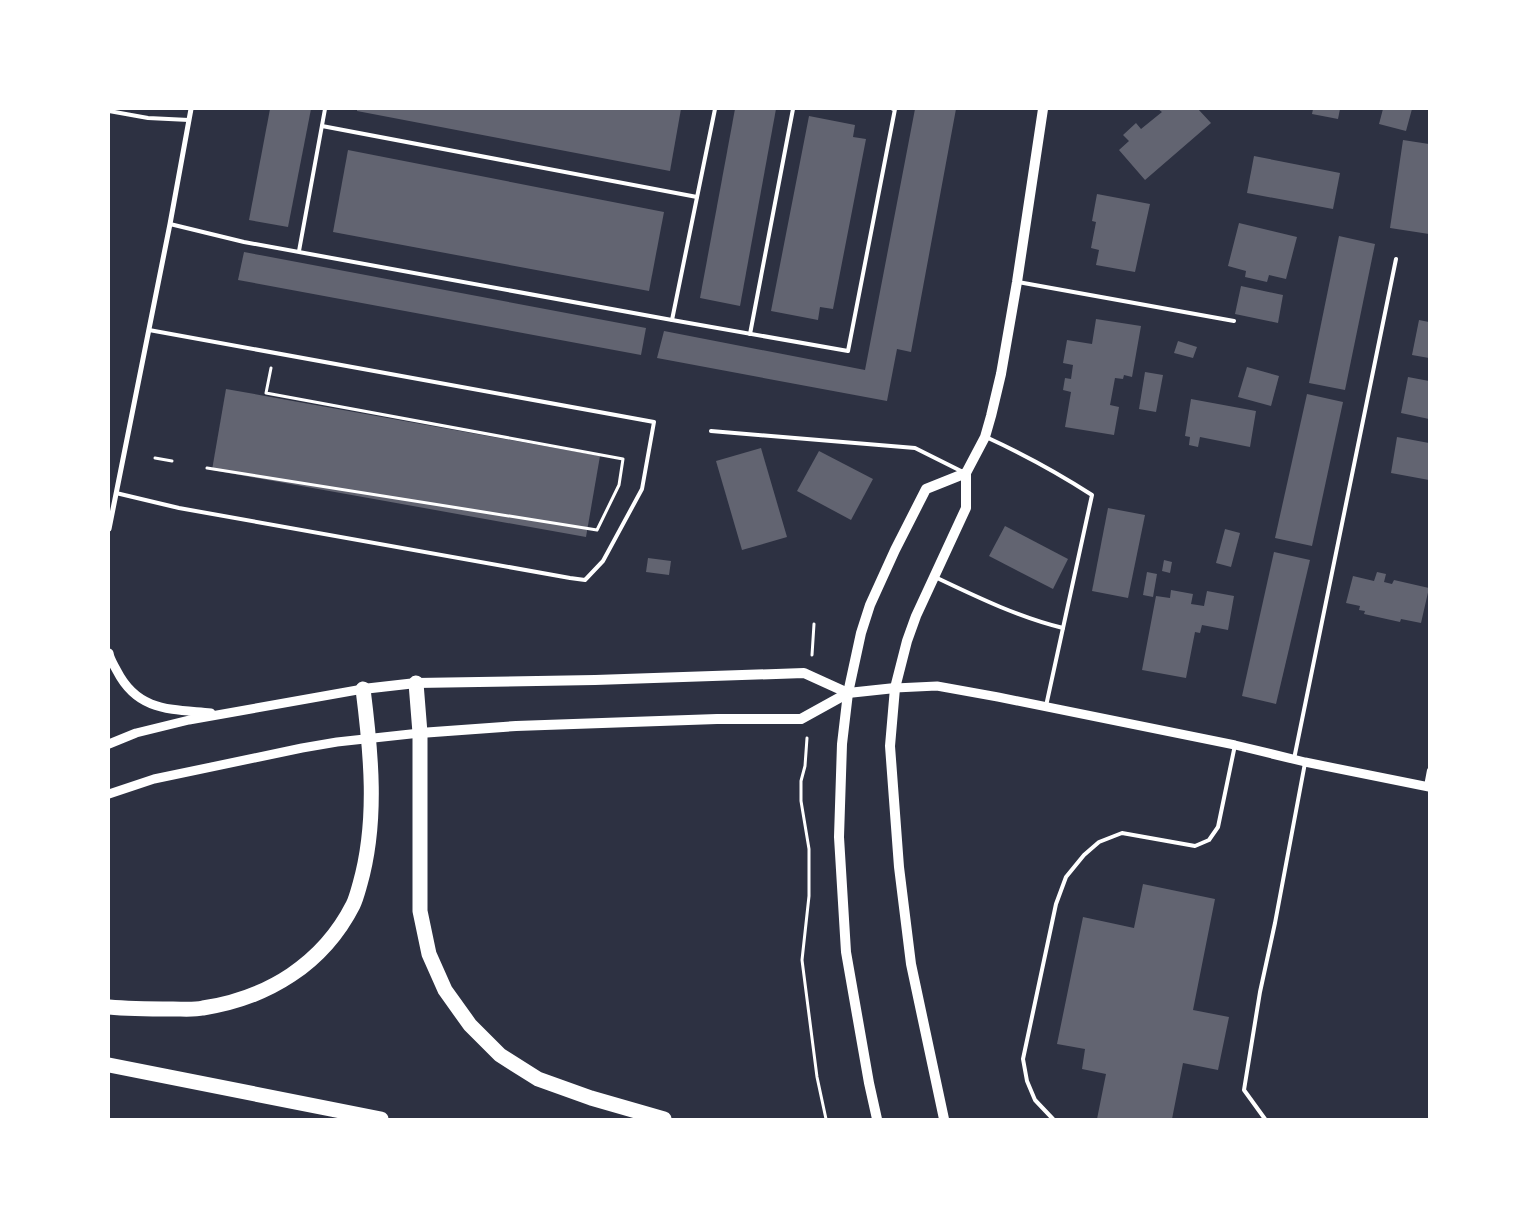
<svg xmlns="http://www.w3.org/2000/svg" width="1538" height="1228" viewBox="0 0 1538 1228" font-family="'Fira Sans Condensed',sans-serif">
<rect width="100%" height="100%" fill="#2d3142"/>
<g fill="#626471">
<polygon points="270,109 311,109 288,227 249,220"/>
<polygon points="357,109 681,109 670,171 357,111"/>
<polygon points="735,109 776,109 740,306 700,298"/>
<polygon points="915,109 956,109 911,352 897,349 887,401 657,358 664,331 865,370"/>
<polygon points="1158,109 1198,109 1211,123 1145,180 1119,150 1129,141 1123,135 1136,123 1141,129 1162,112"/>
<polygon points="1313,109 1340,109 1338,119 1312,114"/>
<polygon points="1383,109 1412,109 1406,131 1379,124"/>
<polygon points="809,116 855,125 853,137 866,139 833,309 820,307 818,320 771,311"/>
<polygon points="1403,140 1429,144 1429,234 1390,228"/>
<polygon points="348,150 664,212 649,291 333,232"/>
<polygon points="1254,156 1340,173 1333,209 1247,193"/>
<polygon points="1097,194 1150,204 1135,272 1096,265 1099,250 1091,248 1096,222 1092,221"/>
<polygon points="1239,223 1297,237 1286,279 1269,275 1267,282 1245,277 1246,271 1228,266"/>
<polygon points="1339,236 1375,244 1345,390 1309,383"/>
<polygon points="244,252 646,328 641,355 238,280"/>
<polygon points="1241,286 1283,295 1278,323 1235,314"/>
<polygon points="1096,319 1141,326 1132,377 1124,375 1123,379 1115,378 1110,405 1119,407 1114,435 1065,427 1071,392 1063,390 1065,378 1071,379 1073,365 1063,363 1067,340 1092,344"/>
<polygon points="1419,320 1429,322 1429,358 1412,355"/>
<polygon points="1178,341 1197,347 1193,358 1174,353"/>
<polygon points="1247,367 1279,376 1271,406 1238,397"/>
<polygon points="1145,372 1163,375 1156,412 1139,409"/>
<polygon points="1408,377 1429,381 1429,419 1401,413"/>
<polygon points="226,389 600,456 586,537 212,470"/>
<polygon points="1307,394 1343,402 1312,546 1275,538"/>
<polygon points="1191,399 1256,411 1250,447 1200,437 1198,447 1189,445 1190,437 1185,436"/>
<polygon points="1397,437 1429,443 1429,480 1391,473"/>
<polygon points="761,448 787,537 742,550 716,461"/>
<polygon points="819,451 873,479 851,520 797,491"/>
<polygon points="1108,508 1145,515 1128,598 1092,591"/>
<polygon points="1005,526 1068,559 1053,589 989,556"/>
<polygon points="1225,529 1240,533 1231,567 1216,563"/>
<polygon points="1274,552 1310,560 1276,704 1242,696"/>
<polygon points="648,558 671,561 669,575 646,572"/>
<polygon points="1164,560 1172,562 1170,573 1162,571"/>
<polygon points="1147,572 1157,574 1153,597 1143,595"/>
<polygon points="1377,572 1386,574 1384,582 1392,584 1394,580 1429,588 1421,623 1401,619 1400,622 1364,614 1365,611 1359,610 1360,606 1346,603 1353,576 1374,581"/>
<polygon points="1171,590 1193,594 1191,604 1204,606 1207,591 1234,596 1228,630 1202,625 1200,633 1195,632 1186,678 1142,670 1156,596 1170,598"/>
<polygon points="1143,884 1215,899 1193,1010 1229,1017 1218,1070 1183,1063 1172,1119 1097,1119 1106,1074 1082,1069 1085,1049 1057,1044 1083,917 1134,928"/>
</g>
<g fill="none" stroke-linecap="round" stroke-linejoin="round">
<g stroke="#fff" stroke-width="3">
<polyline points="155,458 172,461"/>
<polyline points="207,468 597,530 619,485 623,459 266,393 271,368"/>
<polyline points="812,655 814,624"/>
<polyline points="807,738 805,766 801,781 801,801 809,849 809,896 802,960 817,1077 826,1119"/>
</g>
<g stroke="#fff" stroke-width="4">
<polyline points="109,111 148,118 189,120"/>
<polyline points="322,126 697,197"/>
<polyline points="170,224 244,242 672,320 715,109"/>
<polyline points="299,251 325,109"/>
<polyline points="1018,282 1234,321"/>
<polyline points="672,320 848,351 895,109 893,109"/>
<polyline points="750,334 793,109"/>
<polyline points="711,431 915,448 963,472"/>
<path d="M 986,437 C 1023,454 1058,473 1092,495 L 1046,706"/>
<polyline points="116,493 179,508 570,578 585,580 603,561 642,489 654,422 149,330"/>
<path d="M 935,577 C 977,597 1018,617 1063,628"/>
<polyline points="1294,759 1396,259"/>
<polyline points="1426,786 1429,770"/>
<polyline points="1053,1119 1035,1100 1027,1081 1023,1059 1056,904 1066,877 1084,855 1099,842 1122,833 1195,846 1209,840 1218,827 1235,745"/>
<polyline points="1265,1119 1244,1090 1260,992 1275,923 1305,763"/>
</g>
<polyline stroke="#fff" stroke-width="5" points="109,529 170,224 191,109"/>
<g stroke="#fff" stroke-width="9">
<path d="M 109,653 C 110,660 114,665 117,671 C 138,712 171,709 211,713"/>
<polyline points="895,688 937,686 998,697 1235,745 1305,762 1429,787"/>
<polyline points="109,744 136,733 189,720 363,689"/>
<polyline points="109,794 154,779 302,748 337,742 420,733"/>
</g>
<g stroke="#fff" stroke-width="10">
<polyline points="363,689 416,683 595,680 804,673 848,693"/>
<polyline points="420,733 516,726 717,719 801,719 848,693 895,688"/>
<polyline points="877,1119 869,1083 846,952 839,837 842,744 848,693 861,633 870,605 895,550 926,489 966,473"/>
<polyline points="944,1119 911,964 899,867 890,746 895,688 907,641 916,616 966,508 966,473 985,437 991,416 1001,374 1017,282 1043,109"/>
</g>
<g stroke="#fff" stroke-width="15">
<polyline points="416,683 420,733 420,911 429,954 445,990 470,1025 500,1055 538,1079 591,1098 664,1119"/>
<path d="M 109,1007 C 130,1009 151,1009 173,1009 C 183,1009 194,1010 203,1008 C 268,998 323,964 353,905 C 356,899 358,891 360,884 C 378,821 371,752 363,689"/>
<polyline points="109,1065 381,1119"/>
</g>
</g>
<rect width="1538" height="1228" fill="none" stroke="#ffffff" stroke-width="220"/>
</svg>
